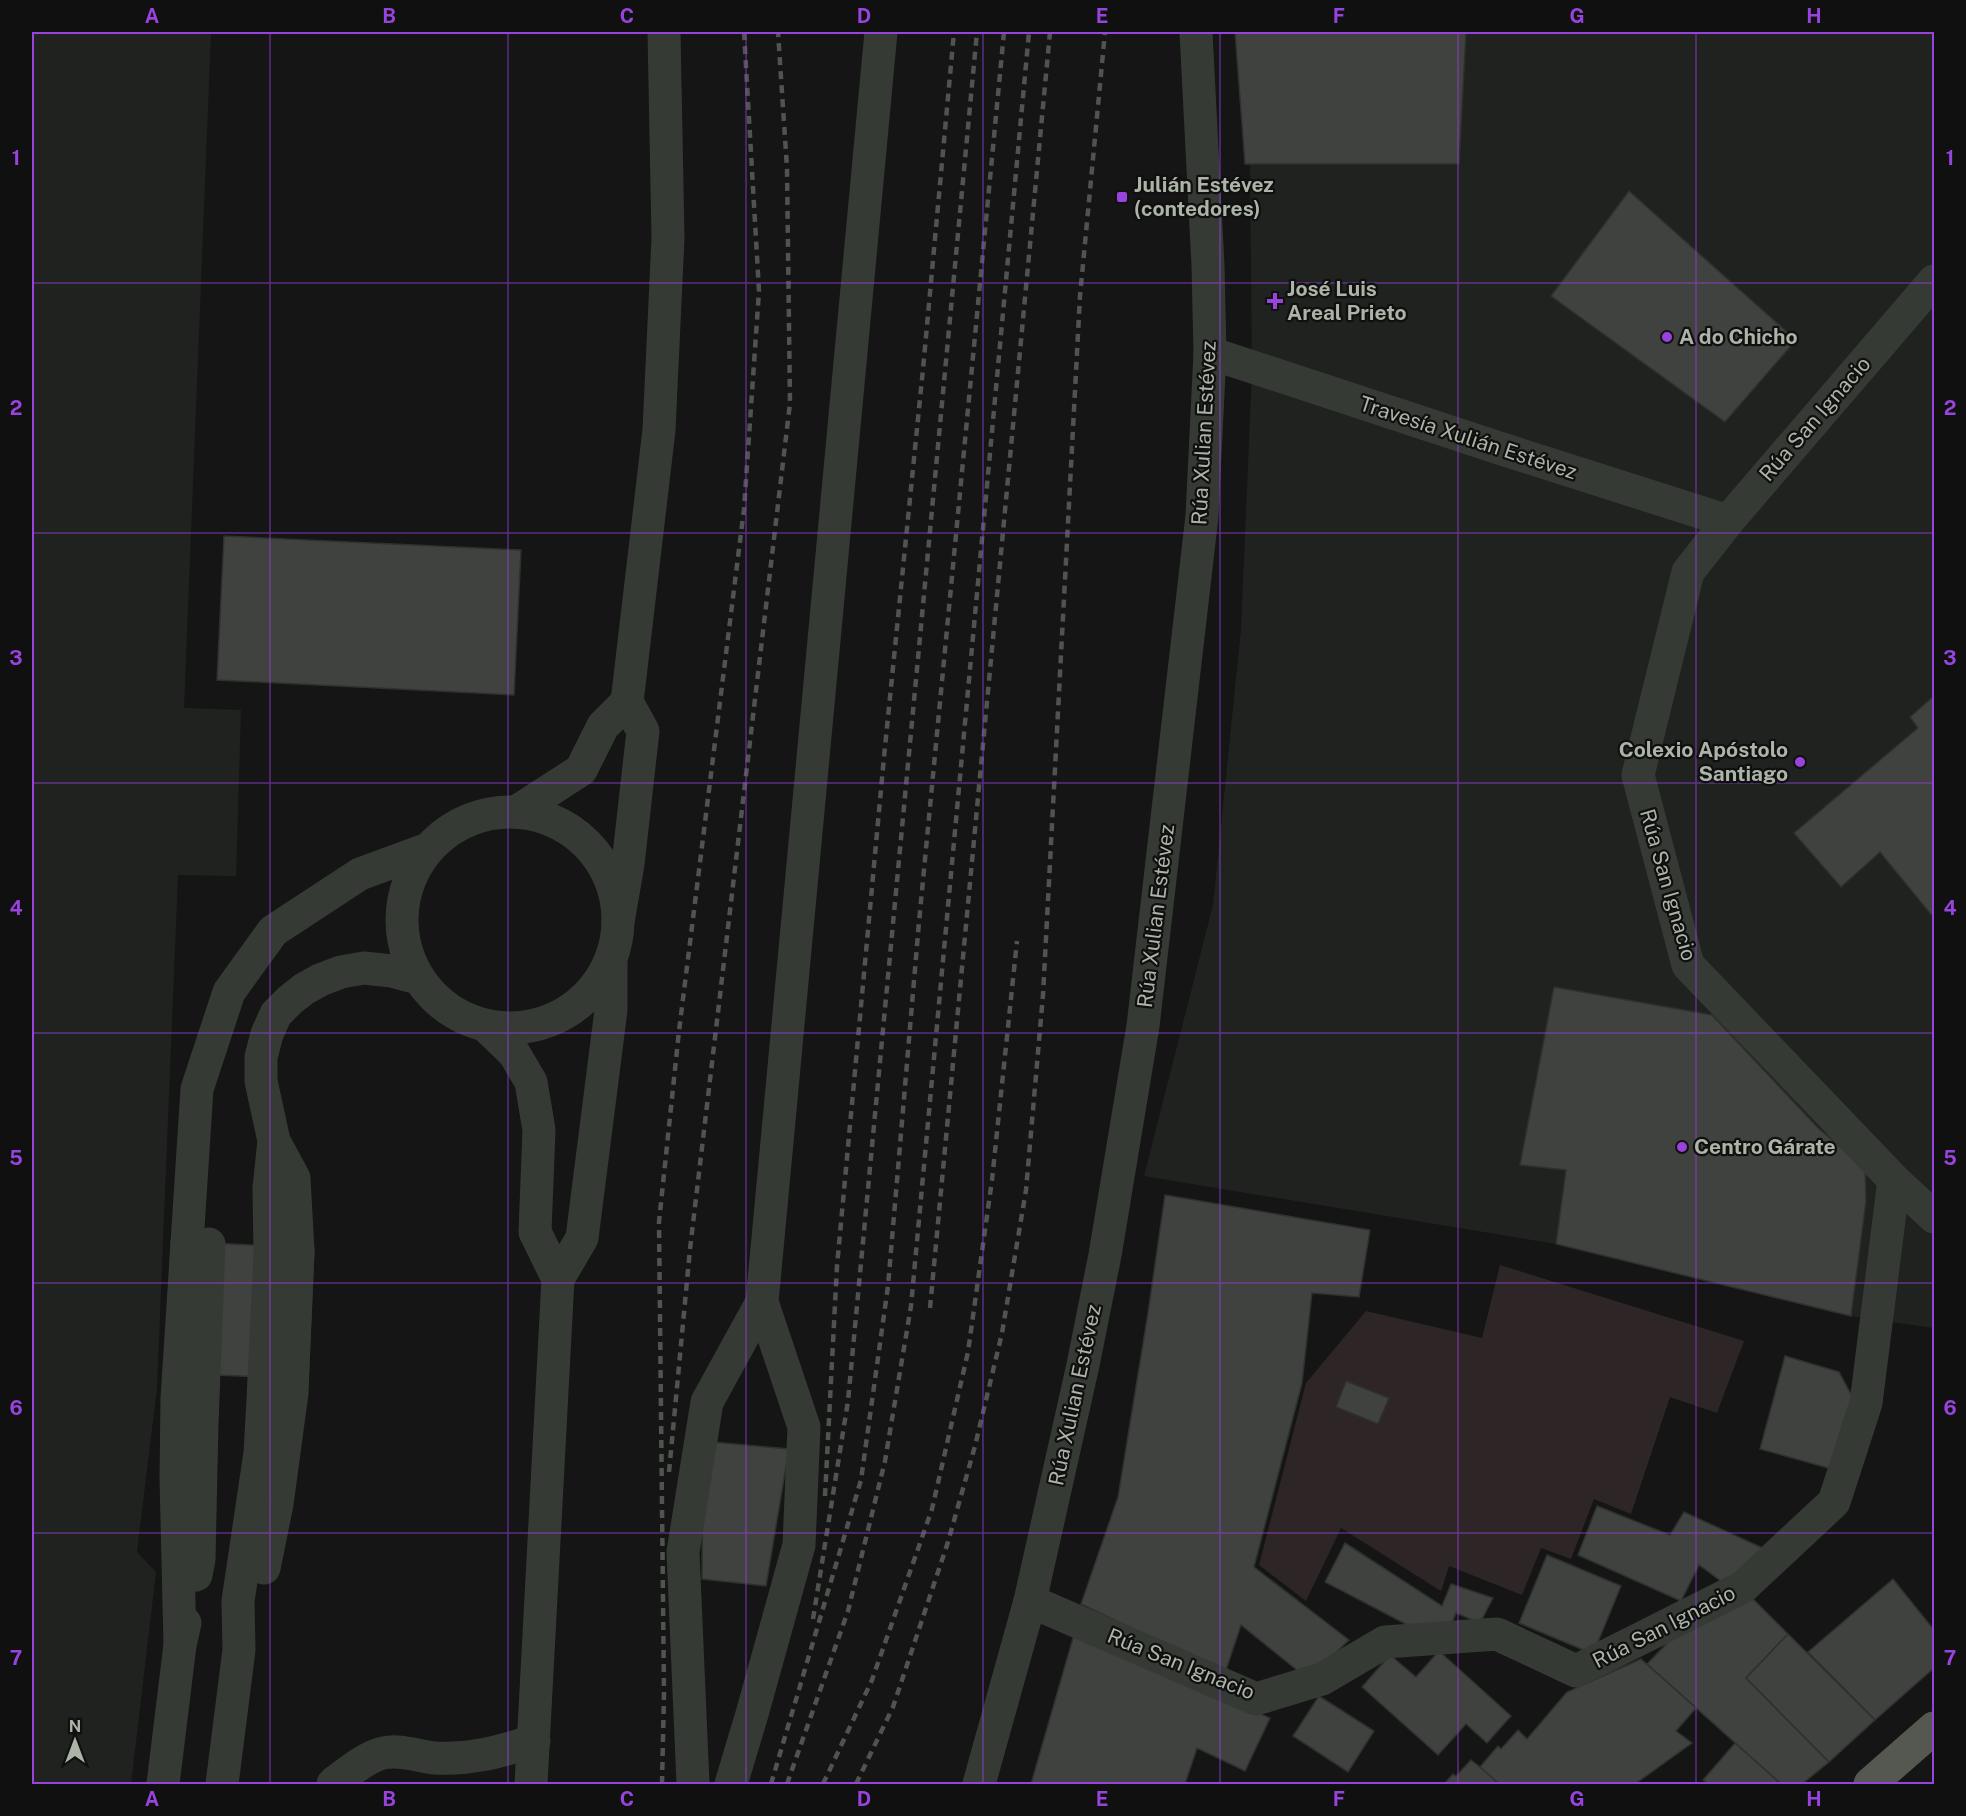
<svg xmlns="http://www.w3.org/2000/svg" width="1966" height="1816" viewBox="0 0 1966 1816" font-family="'Public Sans',sans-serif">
<rect width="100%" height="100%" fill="#141514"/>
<g fill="#202220">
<polygon points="32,32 211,32 184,708 241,710 236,876 178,875 157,1388 137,1552 156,1572 131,1784 32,1784"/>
<polygon points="1244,32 1934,32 1934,1315 1933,1328 1851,1316 1556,1244 1144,1176 1213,905 1241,629 1252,371 1250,165"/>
</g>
<polygon fill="#2e2626" points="1500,1265 1744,1341 1717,1413 1670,1397 1631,1514 1594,1499 1571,1559 1541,1548 1522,1595 1449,1566 1441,1591 1341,1528 1306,1601 1259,1565 1306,1383 1366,1311 1482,1338"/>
<g fill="#3f423e" stroke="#2e312e" stroke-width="1.5">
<polygon points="1235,32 1466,32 1459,164 1245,164"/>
<polygon points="1629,191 1796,340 1725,422 1551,296"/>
<polygon points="224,536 521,550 514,695 217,680"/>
<polygon points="1934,696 1934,918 1880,852 1841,887 1794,833 1918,728 1910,717"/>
<polygon points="1554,987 1712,1015 1819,1129 1865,1167 1866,1201 1851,1316 1556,1244 1566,1170 1520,1165"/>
<polygon points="1165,1195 1370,1230 1359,1297 1312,1293 1302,1383 1254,1567 1349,1640 1308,1679 1241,1625 1225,1673 1081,1604 1118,1497 1148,1313"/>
<polygon points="171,1241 314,1248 308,1379 166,1373"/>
<polygon points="1785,1356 1839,1372 1853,1398 1832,1469 1760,1449"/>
<polygon points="1346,1381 1389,1398 1378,1424 1336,1407"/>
<polygon points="703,1441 789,1449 766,1586 702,1579"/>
<polygon points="1597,1506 1670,1535 1684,1512 1767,1550 1729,1587 1699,1565 1681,1601 1578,1555"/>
<polygon points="1345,1543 1442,1606 1451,1584 1493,1598 1480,1623 1456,1613 1449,1631 1419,1631 1325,1582"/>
<polygon points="1547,1555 1621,1586 1593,1654 1519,1623"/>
<polygon points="1893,1579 1934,1630 1934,1668 1875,1720 1808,1652"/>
<polygon points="1752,1598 1788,1634 1746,1678 1829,1762 1802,1784 1781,1784 1647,1664 1680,1630"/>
<polygon points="1075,1631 1270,1718 1245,1771 1197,1748 1185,1784 1031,1784"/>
<polygon points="1788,1634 1875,1720 1829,1762 1746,1678"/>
<polygon points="1439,1651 1511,1716 1487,1743 1466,1724 1438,1755 1362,1687 1390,1655 1416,1677"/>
<polygon points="1641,1659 1696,1708 1676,1731 1692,1743 1635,1784 1499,1784 1480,1767 1498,1746 1501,1749 1518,1730 1527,1739 1567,1692"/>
<polygon points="1319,1696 1374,1731 1348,1772 1293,1736"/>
<polygon points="1735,1743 1781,1784 1708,1784 1703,1780"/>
<polygon points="1471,1760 1480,1767 1499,1784 1444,1784 1453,1774 1456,1776"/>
</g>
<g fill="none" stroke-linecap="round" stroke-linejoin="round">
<g stroke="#363a35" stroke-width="33">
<polyline points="1934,281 1728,521 1688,572 1638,775 1688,965 1894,1180 1934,1217"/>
<polyline points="1210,353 1502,449 1728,521"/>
<polyline points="516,812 581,770 603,726 627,702"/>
<circle cx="510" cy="920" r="108"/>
<polyline points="618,922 628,864 643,731 627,702 659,430 668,238 664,32"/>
<polyline points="486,1026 514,1053 531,1082 539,1130 535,1232 558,1279"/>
<polyline points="264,1568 277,1504 292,1393 298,1251 294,1178 274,1141"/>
<polyline points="196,1575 199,1559 202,1423 209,1244"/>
<polyline points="1030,1601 1256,1699 1322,1679 1385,1642 1497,1634 1576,1671 1743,1587 1834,1502 1866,1403 1894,1180"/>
<polyline points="180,1645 176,1478 177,1398 197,1089 229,992 273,931 360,874 428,849"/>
<polyline points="163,1784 180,1645 185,1623"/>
<polyline points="222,1784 239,1650 238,1601 260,1453 263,1400 270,1253 269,1188 274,1141 261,1081 261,1057 267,1034 276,1014 290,1000 304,989 320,980 341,972 364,968 392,971 418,978"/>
<path d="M 333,1784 L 335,1782 C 349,1772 366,1757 383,1753 C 400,1749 417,1756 434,1758 C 472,1760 498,1752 534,1741"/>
<polyline points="531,1784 558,1279 582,1238 611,1010 611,961"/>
<polyline points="693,1784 683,1552 707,1402 762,1302"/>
<polyline points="731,1784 752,1714 799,1545 804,1427 762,1302 881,32"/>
<polyline points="979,1784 1030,1601 1083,1365 1105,1255 1143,1026 1202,516 1210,353 1208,266 1196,32"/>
</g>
<polyline stroke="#545851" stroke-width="33" points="1870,1784 1934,1728"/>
<g stroke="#50544e" stroke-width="4.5" stroke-dasharray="8 6" stroke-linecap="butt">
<polyline points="930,1308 1050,32"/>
<polyline points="669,1472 690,1249 790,403 787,168 778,32"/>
<polyline points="825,1496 837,1266 884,757 923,369 954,32"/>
<polyline points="813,1619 848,1401 977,32"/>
<polyline points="662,1784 664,1693 659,1222 679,1031 744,509 759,291 744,32"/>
<polyline points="771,1784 861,1480 888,1286 919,922 1004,32"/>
<polyline points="787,1784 848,1611 885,1461 911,1306 1029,32"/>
<polyline points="823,1784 872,1680 932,1509 968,1352 992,1180 1017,941"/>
<polyline points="856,1784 893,1707 948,1542 975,1446 1002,1333 1026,1190 1043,995 1080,296 1105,32"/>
</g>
</g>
<path fill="none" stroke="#9843dd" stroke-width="1.5" stroke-opacity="0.55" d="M 270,32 L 270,1784M 508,32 L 508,1784M 746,32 L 746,1784M 983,32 L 983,1784M 1220,32 L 1220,1784M 1458,32 L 1458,1784M 1696,32 L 1696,1784M 32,283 L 1934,283M 32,533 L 1934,533M 32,783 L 1934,783M 32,1033 L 1934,1033M 32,1283 L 1934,1283M 32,1533 L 1934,1533"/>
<g fill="#9843dd" stroke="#0f100f" stroke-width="2">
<rect x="1116" y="191" width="12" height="12" rx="3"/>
<path d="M1272 292h6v6h6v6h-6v6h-6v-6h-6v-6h6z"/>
<circle cx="1667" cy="337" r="6"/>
<circle cx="1800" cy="762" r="6"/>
<circle cx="1682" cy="1147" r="6"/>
</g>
<g text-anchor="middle" stroke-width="4.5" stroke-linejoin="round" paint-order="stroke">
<g font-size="21" font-weight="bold" fill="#acb4a7" stroke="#0f100f" text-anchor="start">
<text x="1134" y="192">Julián Estévez<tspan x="1134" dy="24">(contedores)</tspan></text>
<text x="1287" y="296">José Luis<tspan x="1287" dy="24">Areal Prieto</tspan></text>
<text x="1679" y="344">A do Chicho</text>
<text x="1788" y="757" text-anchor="end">Colexio Apóstolo<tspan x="1788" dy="24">Santiago</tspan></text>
<text x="1694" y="1154">Centro Gárate</text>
</g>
<g font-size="21" fill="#acb4a7" stroke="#0f100f">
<text transform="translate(1815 419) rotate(-49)" y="7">Rúa San Ignacio</text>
<text transform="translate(1204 433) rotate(-87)" y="7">Rúa Xulian Estévez</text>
<text transform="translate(1468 438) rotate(18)" y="7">Travesía Xulián Estévez</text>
<text transform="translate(1668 885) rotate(74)" y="7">Rúa San Ignacio</text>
<text transform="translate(1156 916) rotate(-83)" y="7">Rúa Xulian Estévez</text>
<text transform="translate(1075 1395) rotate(-78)" y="7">Rúa Xulian Estévez</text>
<text transform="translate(1664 1627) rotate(-27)" y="7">Rúa San Ignacio</text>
<text transform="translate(1181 1664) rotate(22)" y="7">Rúa San Ignacio</text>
</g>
</g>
<rect width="1966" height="1816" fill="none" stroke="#0f100f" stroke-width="66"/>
<g transform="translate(75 1741)" stroke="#0f100f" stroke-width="4.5" paint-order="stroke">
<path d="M0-4.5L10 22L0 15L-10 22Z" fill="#acb4a7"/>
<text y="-9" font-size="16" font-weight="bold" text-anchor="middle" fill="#acb4a7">N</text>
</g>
<rect x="33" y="33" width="1900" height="1750" fill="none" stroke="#9843dd" stroke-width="2"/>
<g font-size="20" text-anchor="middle" font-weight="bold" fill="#9843dd">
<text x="152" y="23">A</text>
<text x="389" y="23">B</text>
<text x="627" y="23">C</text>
<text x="864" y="23">D</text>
<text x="1102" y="23">E</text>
<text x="1339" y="23">F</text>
<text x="1577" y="23">G</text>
<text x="1814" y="23">H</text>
<text x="16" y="165">1</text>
<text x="1950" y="165">1</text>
<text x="16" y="415">2</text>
<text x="1950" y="415">2</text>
<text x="16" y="665">3</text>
<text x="1950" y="665">3</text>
<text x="16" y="915">4</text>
<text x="1950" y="915">4</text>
<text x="16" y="1165">5</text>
<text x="1950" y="1165">5</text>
<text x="16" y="1415">6</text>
<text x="1950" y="1415">6</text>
<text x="16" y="1665">7</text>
<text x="1950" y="1665">7</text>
<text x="152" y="1806">A</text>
<text x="389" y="1806">B</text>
<text x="627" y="1806">C</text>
<text x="864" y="1806">D</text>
<text x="1102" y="1806">E</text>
<text x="1339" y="1806">F</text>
<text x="1577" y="1806">G</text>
<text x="1814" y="1806">H</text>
</g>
</svg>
